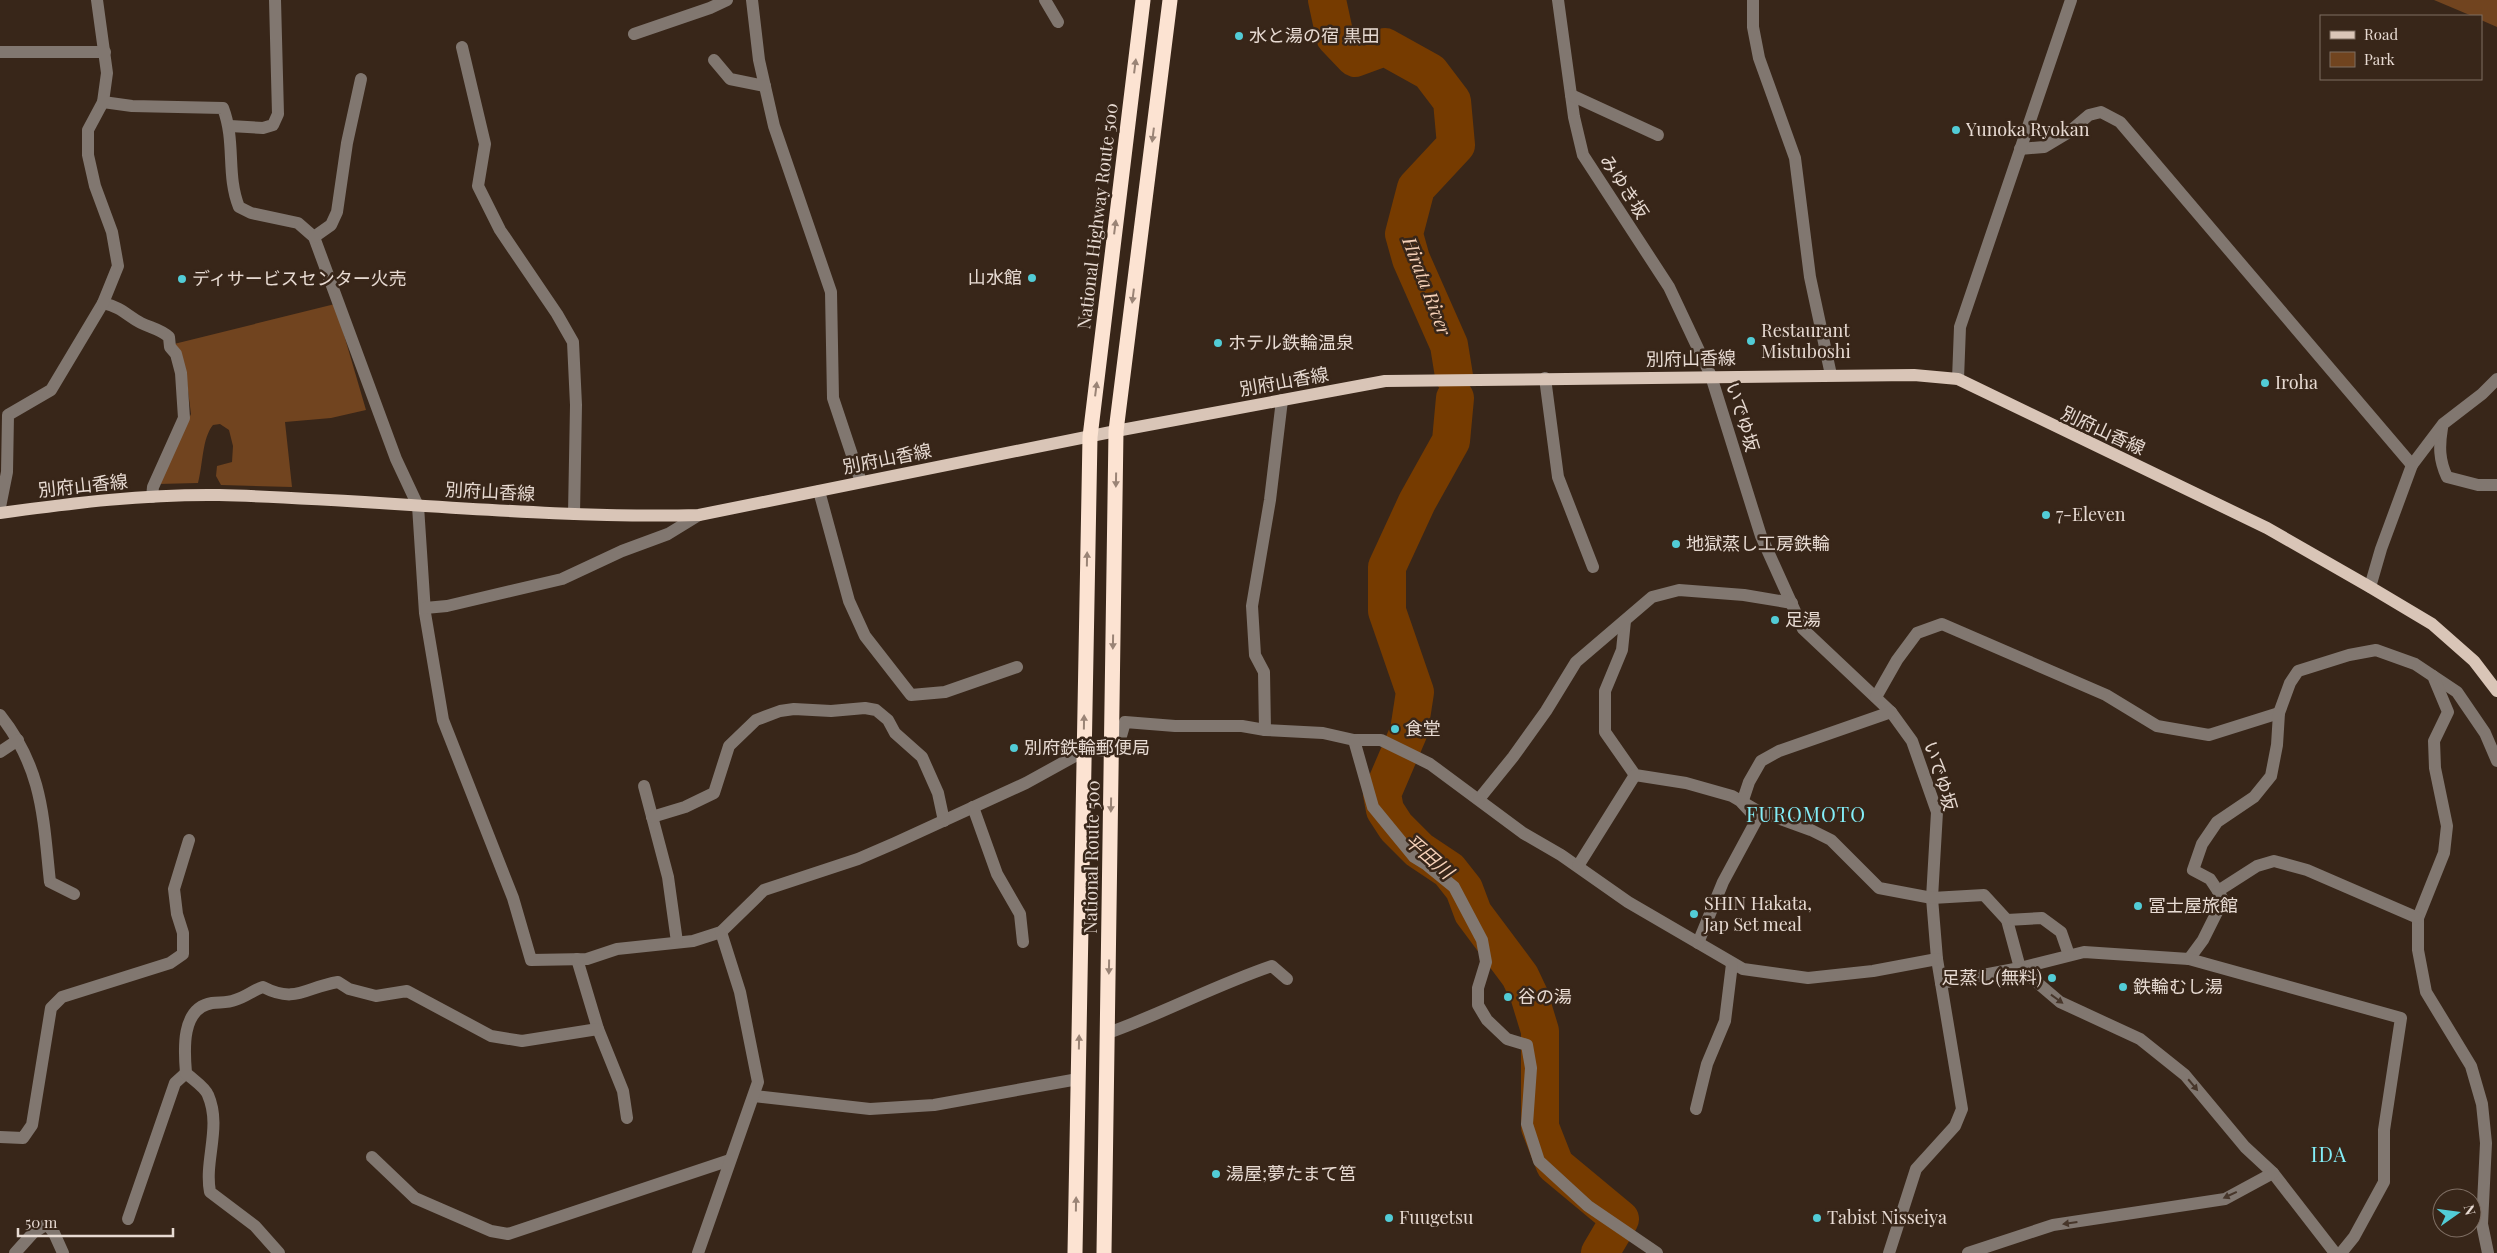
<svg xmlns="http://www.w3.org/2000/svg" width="2497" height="1253" viewBox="0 0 2497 1253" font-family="'Playfair Display','Noto Sans JP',serif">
<rect width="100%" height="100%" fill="#382619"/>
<g fill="#71441f">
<polygon points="2434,0 2497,0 2497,27 2481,20 2481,16 2472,16"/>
<path d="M 335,304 L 366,410 L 331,418 L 285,422 L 292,487 L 221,485 L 216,476 L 217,466 L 232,462 L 233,446 L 229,430 L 220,424 L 213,425 C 202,438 203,465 198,483 L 158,484 L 191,414 L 185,367 L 174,344 Z"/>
</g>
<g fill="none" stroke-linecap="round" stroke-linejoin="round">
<g stroke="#763b00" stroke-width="38">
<polyline points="1327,0 1335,37 1355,58 1385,47 1430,72 1452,101 1456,145 1416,188 1404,234 1411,259 1449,345 1454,376"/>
<polyline points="1455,398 1451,441 1417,502 1387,567 1387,611 1415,692 1409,731 1382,794 1385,810 1396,827 1419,850 1449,870 1464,889 1473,913 1520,976 1529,995 1540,1031 1540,1127 1555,1165 1620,1219 1600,1253"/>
</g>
<g stroke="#817770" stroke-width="12">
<polyline points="752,0 759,60 774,126 831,292 833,398 861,482"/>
<polyline points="1045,0 1058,22"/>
<polyline points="1558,0 1574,117 1583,155 1669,287 1711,376 1761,536 1803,629 1891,712 1912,741 1937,812 1932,898 1937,959 1962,1109 1955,1126 1916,1169 1889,1253"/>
<polyline points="1753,0 1753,27 1759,58 1795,158 1810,277 1831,375"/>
<polyline points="634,34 710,8 727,0"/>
<polyline points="462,47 485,144 478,186 500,230 557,314 573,342 576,405 574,514"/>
<polyline points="0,52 105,52"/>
<polyline points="714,60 730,79 765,86"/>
<polyline points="1571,95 1658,135"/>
<path d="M 103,102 L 132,106 L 223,108 C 236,142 226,175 239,207 L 251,213 L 298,223 L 314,237 L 396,459 L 418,506 L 425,613 L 443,720 L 513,898 L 531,960 L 587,959 L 617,949 L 693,941 L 721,932 L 764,890 L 858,859 L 895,843 L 1026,783 L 1084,751 L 1117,750 L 1125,722 L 1175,726 L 1242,726 L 1265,730 L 1323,733 L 1354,740 L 1381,740 L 1430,764 L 1523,833 L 1561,855 L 1628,902 L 1743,969 L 1808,978 L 1873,971 L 1937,959"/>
<polyline points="230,126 263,128 273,125 278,114 275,0"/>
<polyline points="2020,149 2044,147 2069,132 2089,115 2101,112 2120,122 2412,465"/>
<polyline points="314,237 331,225 337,212 347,143 361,79"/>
<path d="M 103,303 C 123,308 126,315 141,323 C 151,328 160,329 169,337 L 170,347 L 176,354 L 181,373 L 184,418 L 153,487 L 152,497"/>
<polyline points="1545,378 1558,477 1593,567"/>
<polyline points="1958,379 1960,327 2071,0"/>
<path d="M 2442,428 C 2439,446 2439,460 2447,477 L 2478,485 L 2497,485"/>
<polyline points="819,491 849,601 865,636 911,695 945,692 1017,667"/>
<polyline points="0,507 7,472 8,415 51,390 103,303 118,266 112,232 95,186 88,155 88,130 103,102 107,73 97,0"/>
<polyline points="2370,587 2381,549 2412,465 2443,424 2482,394 2497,379"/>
<polyline points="425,608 447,606 562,579 622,551 668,534 699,515"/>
<polyline points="1625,621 1622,650 1605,691 1605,732 1635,775 1686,783 1732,796 1756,810 1811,830 1831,840 1879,888 1932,898 1984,895 2007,920 2020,968 2060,1002 2140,1039 2185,1075 2245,1147 2273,1173 2335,1253"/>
<polyline points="2433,676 2457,692 2485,733 2497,761"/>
<polyline points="1876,697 1897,660 1917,633 1942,624 2106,695 2157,726 2209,735 2279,713"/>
<path d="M 0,715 C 43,769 43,817 50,882 L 74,894"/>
<polyline points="1265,730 1264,672 1255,655 1252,606 1270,500 1282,400"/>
<polyline points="1354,740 1373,807 1414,857 1427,865 1454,887 1482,940 1486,962 1478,988 1478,1005 1487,1020 1507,1039 1527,1045 1531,1068 1527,1124 1539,1161 1588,1206 1657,1253"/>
<polyline points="0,752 18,740"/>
<polyline points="644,786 668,877 677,942"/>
<polyline points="1479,799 1513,757 1546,711 1576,662 1652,597 1679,590 1744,595 1792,603"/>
<polyline points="973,807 997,874 1020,914 1023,942"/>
<polyline points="652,817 685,807 714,793 729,746 756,720 780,711 794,709 831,711 865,708 876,710 888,720 895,733 922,757 938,793 944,821"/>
<polyline points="1578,866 1635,775"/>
<polyline points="2218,891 2210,879 2193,870 2202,844 2217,822 2254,797 2271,776 2277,745 2279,713 2290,683 2298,671 2349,655 2376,650 2415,664 2433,676 2448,712 2434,741 2435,768 2447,826 2444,853 2418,918 2418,950 2426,992 2471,1066 2482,1104 2486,1143 2482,1224 2488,1253"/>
<polyline points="2007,920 2042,918 2061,932 2069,955"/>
<polyline points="1698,943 1723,882 1757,819 1742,803 1749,782 1761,761 1779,751 1891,712"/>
<polyline points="577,959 598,1029 623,1091 627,1118"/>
<polyline points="2189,959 2203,940 2223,900 2218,891 2257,866 2274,861 2307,870 2418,918"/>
<polyline points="1941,983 2020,968 2084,952 2189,959 2401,1018 2384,1130 2384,1182 2354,1237 2341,1253"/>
<path d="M 1108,1033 C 1164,1013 1216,985 1272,966 L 1287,979"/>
<polyline points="754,1096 870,1109 934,1105 1078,1079"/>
<polyline points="1696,1109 1707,1064 1725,1021 1732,964"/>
<polyline points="0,1137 23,1138 32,1125 51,1008 62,997 170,963 183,954 183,933 177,914 174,889 189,840"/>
<polyline points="372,1157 415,1198 491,1231 508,1234 730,1160"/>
<polyline points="128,1219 175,1083 186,1073"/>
<polyline points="15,1253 33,1233 47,1224 54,1233 63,1253"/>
<path d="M 279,1253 L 255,1226 L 210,1192 C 204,1160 222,1127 208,1095 C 205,1087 192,1079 186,1073 C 184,1050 181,1008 212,1003 C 220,1002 228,1003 235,1000 C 246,997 253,990 263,987 C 296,1004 306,987 338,982 L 349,989 L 376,996 L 407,991 L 491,1036 L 522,1041 L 598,1029"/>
<polyline points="698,1253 758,1082 740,992 721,932"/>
<polyline points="1968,1253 2053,1225 2225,1199 2273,1173"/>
</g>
<path stroke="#d9c5b7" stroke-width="12" d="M 0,513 C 73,503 145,494 219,495 C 379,499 538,519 699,515 L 1116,431 L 1385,381 L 1914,375 L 1958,379 L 2267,528 L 2370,587 L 2432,624 L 2474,661 L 2497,691"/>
<g stroke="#fce3d2" stroke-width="15">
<polyline points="1075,1253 1090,437 1143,0"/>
<polyline points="1104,1253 1116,431 1170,0"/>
</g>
</g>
<defs><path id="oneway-solid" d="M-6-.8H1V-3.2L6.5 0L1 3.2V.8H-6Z" transform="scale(1.25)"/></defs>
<g fill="#9a8476">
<use href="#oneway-solid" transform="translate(1135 66) rotate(-83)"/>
<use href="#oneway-solid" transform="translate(1153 135) rotate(97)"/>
<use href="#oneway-solid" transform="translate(1115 227) rotate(-83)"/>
<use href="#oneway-solid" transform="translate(1133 296) rotate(97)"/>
<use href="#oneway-solid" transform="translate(1096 389) rotate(-83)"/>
<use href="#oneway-solid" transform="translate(1116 480) rotate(91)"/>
<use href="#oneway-solid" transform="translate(1087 559) rotate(-89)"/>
<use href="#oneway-solid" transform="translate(1113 642) rotate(91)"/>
<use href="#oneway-solid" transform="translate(1084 722) rotate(-89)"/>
<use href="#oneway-solid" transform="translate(1111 805) rotate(91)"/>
<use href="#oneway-solid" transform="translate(1109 967) rotate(91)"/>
<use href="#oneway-solid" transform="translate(1079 1042) rotate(-89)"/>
<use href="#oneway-solid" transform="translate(1076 1204) rotate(-89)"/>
</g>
<g fill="#47362a">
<use href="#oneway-solid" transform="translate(2057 999) rotate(36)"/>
<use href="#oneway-solid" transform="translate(2193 1085) rotate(50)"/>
<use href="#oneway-solid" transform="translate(2230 1195) rotate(155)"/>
<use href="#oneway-solid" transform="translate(2070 1223) rotate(172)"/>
</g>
<g fill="#52ccd6" stroke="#382619" stroke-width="2">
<circle cx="1239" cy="36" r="5"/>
<circle cx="1956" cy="130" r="5"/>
<circle cx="1032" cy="278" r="5"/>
<circle cx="182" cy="279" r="5"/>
<circle cx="1751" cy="341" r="5"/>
<circle cx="1218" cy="343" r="5"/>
<circle cx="2265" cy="383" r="5"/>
<circle cx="2046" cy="515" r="5"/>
<circle cx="1676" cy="544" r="5"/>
<circle cx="1775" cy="620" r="5"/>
<circle cx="1395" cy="729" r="5"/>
<circle cx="1014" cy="748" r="5"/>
<circle cx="2138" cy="906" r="5"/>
<circle cx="1694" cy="914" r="5"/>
<circle cx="2052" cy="978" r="5"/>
<circle cx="2123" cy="987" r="5"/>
<circle cx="1508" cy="997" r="5"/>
<circle cx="1216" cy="1174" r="5"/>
<circle cx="1389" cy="1218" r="5"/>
<circle cx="1817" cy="1218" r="5"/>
</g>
<g text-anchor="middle" stroke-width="5" stroke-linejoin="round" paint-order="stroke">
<g font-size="18" fill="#e7dad2" stroke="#382619" text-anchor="start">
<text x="1249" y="42">水と湯の宿 黒田</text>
<text x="1966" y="136">Yunoka Ryokan</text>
<text x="1022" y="284" text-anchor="end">山水館</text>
<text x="192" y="285">ディサービスセンター火売</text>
<text x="1761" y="337">Restaurant<tspan x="1761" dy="21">Mistuboshi</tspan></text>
<text x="1228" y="349">ホテル鉄輪温泉</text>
<text x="2275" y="389">Iroha</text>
<text x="2056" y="521">7-Eleven</text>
<text x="1686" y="550">地獄蒸し工房鉄輪</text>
<text x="1785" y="626">足湯</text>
<text x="1405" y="735">食堂</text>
<text x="1024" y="754">別府鉄輪郵便局</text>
<text x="1704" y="910">SHIN Hakata,<tspan x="1704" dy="21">Jap Set meal</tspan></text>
<text x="2148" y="912">冨士屋旅館</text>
<text x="2042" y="984" text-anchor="end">足蒸し(無料)</text>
<text x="2133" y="993">鉄輪むし湯</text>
<text x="1518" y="1003">谷の湯</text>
<text x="1226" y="1180">湯屋;夢たまて筥</text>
<text x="1399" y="1224">Fuugetsu</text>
<text x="1827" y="1224">Tabist Nisseiya</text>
</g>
<g font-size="18" fill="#e7dad2" stroke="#382619">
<text transform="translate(1624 187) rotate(57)" y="6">みゆき坂</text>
<text transform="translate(1098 216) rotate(-83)" y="6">National Highway Route 500</text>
<text transform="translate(1691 359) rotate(-1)" y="6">別府山香線</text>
<text transform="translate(1284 382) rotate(-10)" y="6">別府山香線</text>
<text transform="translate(1742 417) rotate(73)" y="6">いでゆ坂</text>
<text transform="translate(2103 431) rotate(25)" y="6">別府山香線</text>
<text transform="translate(887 459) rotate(-11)" y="6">別府山香線</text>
<text transform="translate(83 486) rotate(-6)" y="6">別府山香線</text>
<text transform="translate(490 492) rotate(3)" y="6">別府山香線</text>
<text transform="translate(1940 776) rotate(73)" y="6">いでゆ坂</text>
<text transform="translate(1092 857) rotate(-89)" y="6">National Route 500</text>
</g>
<g font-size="19" font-style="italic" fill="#f5d0b7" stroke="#382619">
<text transform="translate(1427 286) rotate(69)" y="7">Hirata River</text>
<text transform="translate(1429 856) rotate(41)" y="7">平田川</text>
</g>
<g font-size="20" letter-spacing="1" fill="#83eef8" stroke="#382619">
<text x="1806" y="822">FUROMOTO</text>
<text x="2329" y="1162">IDA</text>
</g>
</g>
<rect x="2320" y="15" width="162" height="65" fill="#382619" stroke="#7e6e63"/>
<rect x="2330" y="31" width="25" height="8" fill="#d9c5b7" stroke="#7e6e63"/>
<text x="2364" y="40" font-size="15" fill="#e7dad2">Road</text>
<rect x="2330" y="52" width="25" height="15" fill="#71441f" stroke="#7e6e63"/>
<text x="2364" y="65" font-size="15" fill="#e7dad2">Park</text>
<g transform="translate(2457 1213) rotate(76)"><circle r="24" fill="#382619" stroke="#7e6e63"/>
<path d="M0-4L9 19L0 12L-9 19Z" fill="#52ccd6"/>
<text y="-8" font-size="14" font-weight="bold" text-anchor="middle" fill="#e7dad2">N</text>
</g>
<path d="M18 1228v8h155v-8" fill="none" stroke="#e7dad2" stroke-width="2.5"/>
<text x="25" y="1228" font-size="15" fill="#e7dad2" stroke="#382619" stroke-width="4" paint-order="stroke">50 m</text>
</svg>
